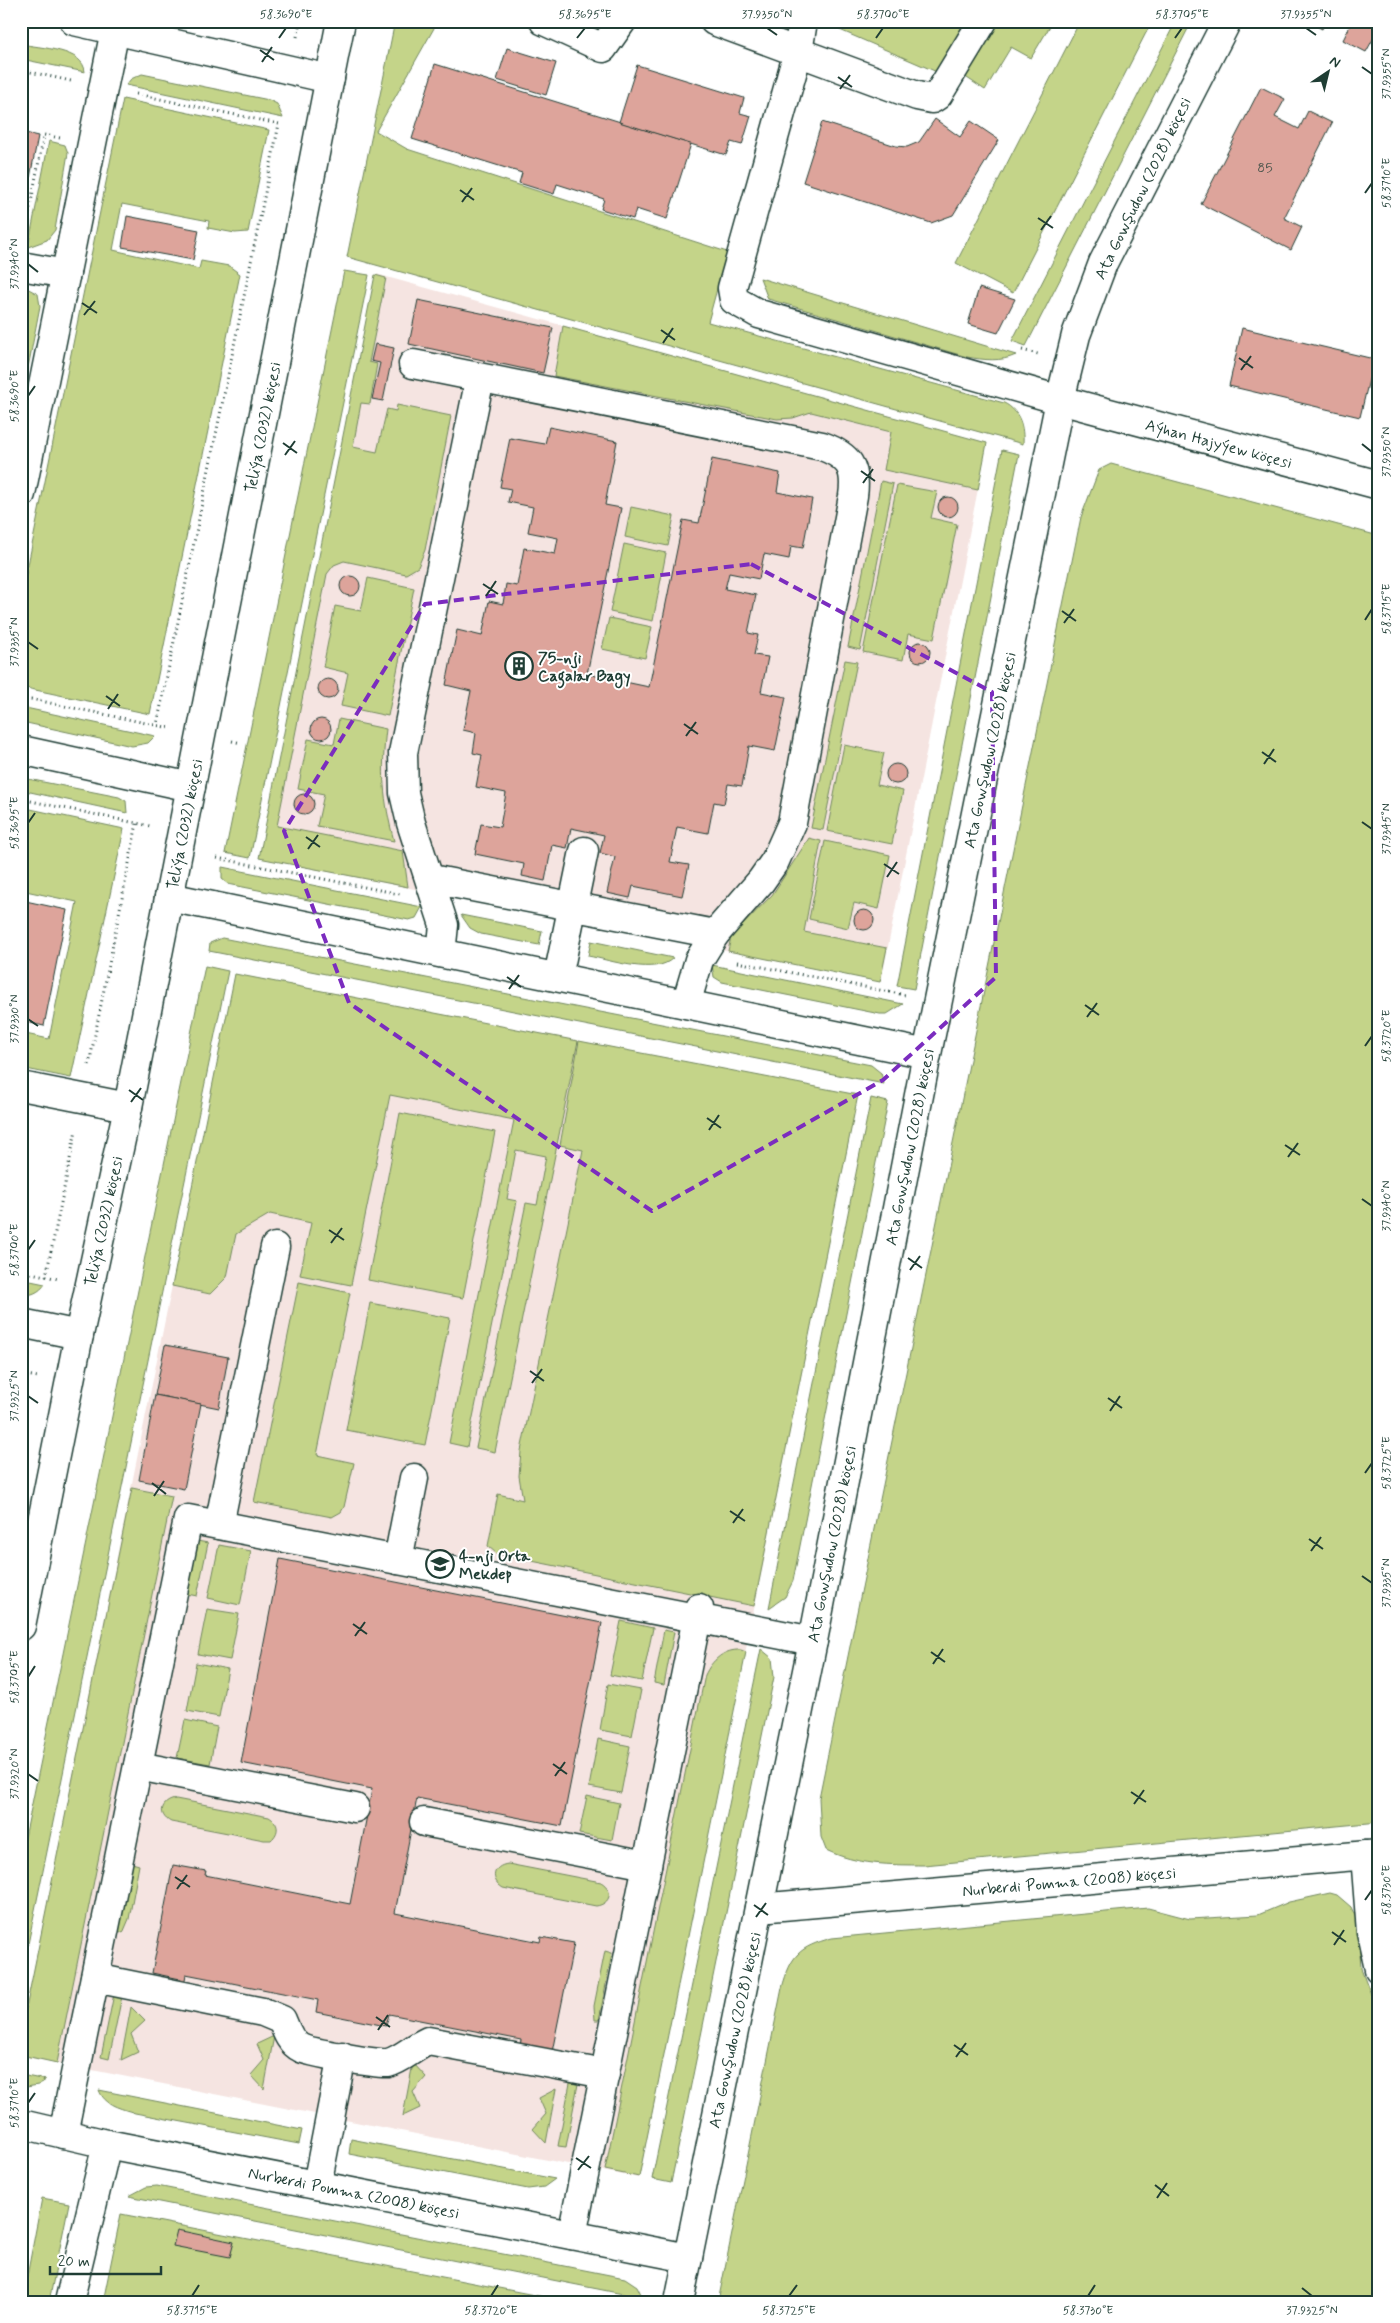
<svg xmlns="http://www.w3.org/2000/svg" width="1400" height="2323" viewBox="0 0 1400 2323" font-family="Mynerve,sans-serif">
<rect width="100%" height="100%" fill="#fff"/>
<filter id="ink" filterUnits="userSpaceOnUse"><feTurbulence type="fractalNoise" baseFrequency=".02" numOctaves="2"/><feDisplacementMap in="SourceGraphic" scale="10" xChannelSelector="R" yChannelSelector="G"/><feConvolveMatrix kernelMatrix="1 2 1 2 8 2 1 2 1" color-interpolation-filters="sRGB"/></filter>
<g filter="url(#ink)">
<g fill="#f5e4e1">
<polygon points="376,274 987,443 881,982 259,858"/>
<polygon points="235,974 858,1095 639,2178 21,2056 21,2032"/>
</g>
<g fill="#c4d489" stroke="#72885e">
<path d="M 395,21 L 438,21 L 376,131 L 407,149 L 727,252 L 708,322 L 1004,403 C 1020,411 1024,427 1023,444 L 347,257 Z"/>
<polygon points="819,21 965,21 937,72"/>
<polygon points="997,21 1053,21 1031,58 1011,47 985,90 964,76"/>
<polygon points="1080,21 1152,21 1013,293 956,263"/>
<polygon points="1176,21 1192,21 1026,346 1012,341"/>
<path d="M 21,44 C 40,48 84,49 85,72 L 21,59 Z"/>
<polygon points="142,74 269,100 277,104 283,118 126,85 131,79"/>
<polygon points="123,99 269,130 248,232 235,233 208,228 209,221 122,204 113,250 199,269 201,261 229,266 240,274 150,714 21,687 21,599"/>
<polygon points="49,141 65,145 68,153 55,230 47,240 28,247"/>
<polygon points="344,271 369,275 250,858 225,853"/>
<polygon points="375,275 386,278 369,362 377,364 370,404 361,403 353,447 377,452 387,409 396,411 397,405 451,416 425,550 418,567 406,574 344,561 334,565 327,574 277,826 403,851 408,887 259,858"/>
<path d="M 760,278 L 1016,355 C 1001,362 984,360 967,357 L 768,299 Z"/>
<polygon points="21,285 38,294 40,306 21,404"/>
<polygon points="563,326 987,443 978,490 884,470 891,432 811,412 793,418 777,419 554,376"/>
<polygon points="1002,450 1019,454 914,989 897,986"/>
<path d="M 1111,464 L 1379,536 L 1379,1822 L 924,1865 C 890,1865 857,1865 826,1850 L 821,1837 L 819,1798 L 1081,517 L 1099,470 Z"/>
<polygon points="881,481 893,484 860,650 848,647"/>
<polygon points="897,485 937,492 931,518 957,524 934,639 908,634 903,660 863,652"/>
<polygon points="631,507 674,516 668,546 625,537"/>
<polygon points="624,544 666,553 653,621 610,612"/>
<polygon points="368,578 414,588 388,716 341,706 348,673 323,667 335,606 361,611"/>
<polygon points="609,618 652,627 645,658 602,649"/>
<polygon points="845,660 857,662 823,830 811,828"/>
<polygon points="21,707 155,736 148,743 132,746 22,722"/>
<path d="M 339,719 L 386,729 C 381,772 383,799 394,841 L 317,826 L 324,794 L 298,789 L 308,739 L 334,744 Z"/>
<polygon points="844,745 884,753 877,785 903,791 892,844 827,831"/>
<polygon points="28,779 119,797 126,801 127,813 21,790 21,783"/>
<polygon points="21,807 124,829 71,1078 21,1068 21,1033 49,1039 77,902 21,890 21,875 29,840 21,839"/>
<polygon points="809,838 821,841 804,932 887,948 880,982 728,951 731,937 772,895"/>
<polygon points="825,841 890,855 879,909 854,903 848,928 809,919"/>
<polygon points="222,867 422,907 416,918 409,920 228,884 222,879"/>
<polygon points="461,915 542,931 539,945 481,934 470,928"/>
<polygon points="222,938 871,1065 881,1073 884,1084 209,951 210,943"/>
<path d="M 591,941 L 673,958 C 656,976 610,960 588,956 Z"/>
<polygon points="712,965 903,1004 887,1014 880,1014 722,982 714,977"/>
<polygon points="205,966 228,971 21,1978 21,1857"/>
<polygon points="235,974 578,1041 495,1452 476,1448 526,1203 537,1205 546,1156 516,1150 507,1199 517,1201 467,1447 449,1443 514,1120 390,1095 351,1285 300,1275 311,1223 270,1214 236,1234 227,1277 210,1294 172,1286"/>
<polygon points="579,1041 858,1095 754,1606 497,1554 488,1546 498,1494 523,1500 519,1476 521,1451 583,1150 560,1145"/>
<polygon points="871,1098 888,1102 793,1581 785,1597 769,1608"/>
<polygon points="400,1113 495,1132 463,1298 368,1280"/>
<path d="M 21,1279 L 45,1284 C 40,1292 31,1296 21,1295 Z"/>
<polygon points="299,1282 350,1293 317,1455 354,1463 344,1507 341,1512 332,1517 254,1502"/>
<polygon points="370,1303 450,1318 425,1445 346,1430"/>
<polygon points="132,1488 172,1496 57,2063 21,2055 21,2033"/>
<polygon points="197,1541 208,1543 197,1596 187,1594"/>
<polygon points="219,1545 251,1551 240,1605 208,1598"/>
<polygon points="207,1609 239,1614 230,1660 198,1654"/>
<polygon points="621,1621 653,1628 642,1681 610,1675"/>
<polygon points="664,1630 674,1632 664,1685 654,1683"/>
<polygon points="761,1649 772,1658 774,1677 671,2183 652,2179"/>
<path d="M 741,1650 L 746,1652 L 639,2177 L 605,2170 L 705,1675 C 712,1660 724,1649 741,1650 Z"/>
<polygon points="196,1663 228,1669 219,1717 187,1711"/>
<polygon points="608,1684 641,1690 632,1736 600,1730"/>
<polygon points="185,1720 217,1727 210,1764 177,1758"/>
<polygon points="598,1739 630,1746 621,1793 589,1787"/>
<polygon points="587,1796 619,1803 612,1840 579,1834"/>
<path d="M 176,1799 L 269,1817 C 279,1823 280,1832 271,1840 L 264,1840 L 171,1822 C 157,1815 161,1801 176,1799 Z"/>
<polygon points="132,1863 139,1865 129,1919 123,1933 119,1931"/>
<path d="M 508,1864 L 601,1882 C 614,1890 611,1904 596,1906 L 503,1888 C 490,1880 492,1866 508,1864 Z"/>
<path d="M 1330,1893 L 1337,1895 L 1351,1907 L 1358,1923 L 1361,1968 L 1379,2016 L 1379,2302 L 718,2302 L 782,1988 C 791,1955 799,1947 832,1938 L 1148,1908 L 1190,1919 L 1258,1915 L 1289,1902 Z"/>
<polygon points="605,1951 612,1953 599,2020 595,2020 594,2006"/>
<polygon points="114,1994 122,1996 109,2059 101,2057"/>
<polygon points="131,2007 145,2021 131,2034 138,2052 121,2060"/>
<polygon points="274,2036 264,2089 251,2075 264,2060 257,2044"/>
<polygon points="413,2063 426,2077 413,2092 420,2108 403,2116"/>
<polygon points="21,2075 46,2080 38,2085 21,2088"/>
<polygon points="570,2083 578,2084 566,2147 558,2146"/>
<polygon points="556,2089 546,2143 533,2129 546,2114 539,2098"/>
<path d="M 99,2090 L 302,2130 L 299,2144 L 135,2113 C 121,2108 105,2106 99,2090 Z"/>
<polygon points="351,2139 555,2179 544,2187 528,2189 349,2154"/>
<polygon points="157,2186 625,2278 637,2286 643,2298 129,2196 146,2187"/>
<polygon points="42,2198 69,2203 49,2302 22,2302"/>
<polygon points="121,2214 570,2302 103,2302"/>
</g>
<g fill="#dda49b" stroke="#1f3d34">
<polygon points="1307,21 1325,21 1322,29"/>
<polygon points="1350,21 1379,21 1379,28 1366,52 1343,40 1352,22"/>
<polygon points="507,48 556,63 546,95 497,80"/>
<polygon points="435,64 691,144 667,219 636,209 633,219 601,209 604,199 557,184 554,194 519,183 522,173 412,139"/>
<polygon points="637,65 744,98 740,113 751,116 742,145 731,142 726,155 619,122"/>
<polygon points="1261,87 1285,99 1275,117 1299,129 1308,111 1332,123 1284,218 1302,227 1291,250 1201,204"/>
<polygon points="935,119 960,137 971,121 999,140 953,215 931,223 803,182 822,122 896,146 907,147 919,142"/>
<polygon points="21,132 38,136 25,204 21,204"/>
<polygon points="127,216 199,230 193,260 122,247"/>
<polygon points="979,288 1015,299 998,333 968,324"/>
<polygon points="418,300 553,328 543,373 409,344"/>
<polygon points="1242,328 1374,359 1360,417 1229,386"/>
<polygon points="375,344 394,348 383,401 372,399 380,363 371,361"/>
<polygon points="549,427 617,441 605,505 621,508 587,674 649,687 683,520 699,523 712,459 780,473 777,492 812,499 803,548 791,546 789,559 764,554 759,579 729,573 725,589 756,595 748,633 758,635 754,655 768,657 761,692 786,697 775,751 749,746 742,786 728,784 724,804 714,802 708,833 677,827 670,862 689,865 682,896 633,886 630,898 607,893 615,857 600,853 604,835 571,828 567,848 552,845 545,881 522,876 524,864 475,854 481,824 500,827 506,793 476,787 482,755 473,753 476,733 463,730 471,691 446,685 457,630 482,636 489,601 503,604 506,584 517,586 524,548 555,554 558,538 528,532 533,507 508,502 511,489 500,487 510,438 545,444"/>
<circle cx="948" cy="507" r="10"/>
<circle cx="350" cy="586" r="10"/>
<circle cx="920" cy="652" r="10"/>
<circle cx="328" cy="689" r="10"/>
<circle cx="321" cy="729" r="10"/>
<circle cx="896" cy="774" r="10"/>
<circle cx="304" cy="804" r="10"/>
<polygon points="21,900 67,910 44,1026 21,1021"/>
<circle cx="864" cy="920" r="10"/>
<polygon points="165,1345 228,1357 219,1408 155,1395"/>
<polygon points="155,1395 201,1404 184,1489 139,1480"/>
<polygon points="280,1559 602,1623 562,1826 417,1798 395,1913 540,1942 541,1937 574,1943 552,2052 520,2046 521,2040 389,2014 386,2026 316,2012 318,2000 186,1974 185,1980 152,1973 173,1865 206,1871 205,1875 350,1904 372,1789 241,1763"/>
<polygon points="177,2230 234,2242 230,2257 173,2246"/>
</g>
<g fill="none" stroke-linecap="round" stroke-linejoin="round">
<defs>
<g id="minor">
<polyline points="74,21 330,79"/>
<polyline points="544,21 603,48 622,21"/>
<polyline points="714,21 917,96 932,99 938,95 983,21"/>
<polyline points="803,21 798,52 732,288 734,300 759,314 1060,400 1379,485"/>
<polyline points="21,266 66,274"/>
<path d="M 413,364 L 822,446 C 849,456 857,467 853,496 L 792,823 L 775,861 L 761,881 L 715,934 L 699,960 L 686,1004"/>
<polyline points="21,494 115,30"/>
<polyline points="21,750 191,787"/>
<polyline points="431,879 715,934"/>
<polyline points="169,897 927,1054"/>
<polyline points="441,953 444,925 411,823 404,793 403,753 480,378"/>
<polyline points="558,977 584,851"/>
<polyline points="21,1086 128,1107"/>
<polyline points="21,1323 79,1335"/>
<polyline points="219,1525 275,1247"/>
<polyline points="398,1560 414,1478"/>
<polyline points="21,1626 79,1335 128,1107 341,21"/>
<polyline points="138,1766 355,1808"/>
<polyline points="424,1822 647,1865"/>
<polyline points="1365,1855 1371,1932 1379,1969"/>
<polyline points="759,1908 1379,1854"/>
<path d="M 95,1978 L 263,2012 L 282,2020 C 286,2030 290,2043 301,2048 C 308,2052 381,2065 388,2063 C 401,2060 414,2047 428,2041 L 605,2074"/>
<polyline points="21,2124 107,2144 688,2258"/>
<polyline points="63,2134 188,1519 813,1641"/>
<polyline points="317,2185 342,2056"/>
<polyline points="572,2235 699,1608"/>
<polyline points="69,2302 107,2144"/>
<polyline points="679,2302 813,1641 927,1054 1060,400 1076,335 1103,263 1227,21"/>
</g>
</defs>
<use href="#minor" stroke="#1f3d34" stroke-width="31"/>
<g stroke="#1f3d34" stroke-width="3" stroke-dasharray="1 4" stroke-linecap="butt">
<polyline points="297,37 300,21"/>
<polyline points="21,70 71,81"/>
<polyline points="136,94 279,124 157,725"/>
<polyline points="25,233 44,135 60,138"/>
<polyline points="1022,350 1038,354"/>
<polyline points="21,697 170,728"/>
<polyline points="232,741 241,743"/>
<polyline points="21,799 150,826"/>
<polyline points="217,858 400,894"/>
<polyline points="737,962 905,995"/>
<polyline points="89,1065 137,823"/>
<polyline points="21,1271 46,1276 76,1130"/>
<polyline points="46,1276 58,1279"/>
<polyline points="21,1374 38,1377"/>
</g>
<use href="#minor" stroke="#fff" stroke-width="28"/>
</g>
</g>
<path fill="none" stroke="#7b2cbf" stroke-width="4" stroke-dasharray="10 6" stroke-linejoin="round" d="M 751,564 L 992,692 L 996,977 L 883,1080 L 652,1211 L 349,1003 L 284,831 L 425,604 Z"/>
<path fill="none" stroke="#1f3d34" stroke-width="2" d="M 767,28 L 777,35M 1306,28 L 1316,35M 279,38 L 286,28M 577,38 L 585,28M 876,38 L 883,28M 1175,38 L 1182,28M 260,50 L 274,60M 262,62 L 272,47M 1362,67 L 1372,74M 838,77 L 852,87M 840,89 L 850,75M 460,190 L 474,200M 1365,193 L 1372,183M 462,202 L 472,188M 1038,218 L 1053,228M 1041,230 L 1051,216M 28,264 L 38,272M 82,303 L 97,313M 84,315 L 95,301M 661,330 L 675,340M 663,343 L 673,328M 1239,358 L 1253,368M 1241,370 L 1251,356M 28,396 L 35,386M 283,443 L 297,453M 1362,444 L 1372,452M 285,455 L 295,441M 861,471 L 875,481M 863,483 L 873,469M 483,584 L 498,594M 486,596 L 496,581M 1062,611 L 1076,621M 1365,620 L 1372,609M 1064,623 L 1074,609M 28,642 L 38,649M 106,696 L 120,706M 108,709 L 118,694M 684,724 L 698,734M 686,736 L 696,722M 1262,752 L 1276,762M 1264,764 L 1274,749M 1362,822 L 1372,829M 28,823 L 35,813M 306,837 L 320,847M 308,849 L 318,835M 884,864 L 899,874M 887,877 L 897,862M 507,977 L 521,987M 509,989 L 519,975M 1085,1005 L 1099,1015M 1087,1017 L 1097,1003M 28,1019 L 38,1026M 1365,1046 L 1372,1036M 129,1090 L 143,1100M 131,1102 L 141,1088M 707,1118 L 721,1128M 709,1130 L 719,1115M 1285,1145 L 1300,1155M 1288,1157 L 1298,1143M 1362,1199 L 1372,1206M 329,1230 L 344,1240M 331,1243 L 342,1228M 28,1250 L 35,1240M 908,1258 L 922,1268M 910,1270 L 920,1256M 530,1371 L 544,1381M 532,1383 L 542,1369M 28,1396 L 38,1403M 1108,1398 L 1122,1408M 1110,1411 L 1120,1396M 1365,1473 L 1372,1463M 152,1483 L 166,1494M 154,1496 L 164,1481M 730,1511 L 745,1521M 733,1523 L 743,1509M 1309,1539 L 1323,1549M 1311,1551 L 1321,1537M 1362,1576 L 1372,1583M 353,1624 L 367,1634M 355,1636 L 365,1622M 931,1652 L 945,1662M 933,1664 L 943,1649M 28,1677 L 35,1666M 553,1764 L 567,1774M 28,1774 L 38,1781M 555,1776 L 565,1762M 1131,1792 L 1146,1802M 1134,1804 L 1144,1790M 175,1877 L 190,1887M 177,1889 L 187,1875M 1365,1900 L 1372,1890M 754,1905 L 768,1915M 756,1917 L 766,1903M 1332,1932 L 1346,1942M 1334,1945 L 1344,1930M 376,2017 L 390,2027M 378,2030 L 388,2015M 954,2045 L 968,2055M 956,2057 L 966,2043M 28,2103 L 35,2093M 576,2158 L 591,2168M 578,2170 L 589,2156M 1155,2185 L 1169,2196M 1157,2198 L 1167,2183M 1302,2288 L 1312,2296M 192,2296 L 199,2285M 491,2296 L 498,2285M 789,2296 L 797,2285M 1088,2296 L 1095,2285"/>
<defs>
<symbol id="building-ring" viewBox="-11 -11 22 22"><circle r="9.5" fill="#fff" stroke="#1f3d34" stroke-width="1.5"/><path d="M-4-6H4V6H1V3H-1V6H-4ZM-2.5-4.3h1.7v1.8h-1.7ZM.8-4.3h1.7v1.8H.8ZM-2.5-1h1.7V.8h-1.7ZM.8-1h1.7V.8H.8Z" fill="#1f3d34"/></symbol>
<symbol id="school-ring" viewBox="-11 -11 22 22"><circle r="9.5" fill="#fff" stroke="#1f3d34" stroke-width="1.5"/><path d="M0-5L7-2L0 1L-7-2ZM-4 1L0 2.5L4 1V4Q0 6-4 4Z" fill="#1f3d34"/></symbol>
</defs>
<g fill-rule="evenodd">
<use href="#building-ring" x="503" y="650" width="32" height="32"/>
<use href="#school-ring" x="424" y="1548" width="32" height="32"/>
</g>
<g text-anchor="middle" stroke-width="4" stroke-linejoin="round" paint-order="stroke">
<g font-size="14" fill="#4e574e">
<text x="1265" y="172">85</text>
</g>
<g font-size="16" fill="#1f3d34" stroke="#fff">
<text transform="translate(1142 188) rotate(-64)" y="6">Ata Gowşudow (2028) köçesi</text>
<text transform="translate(262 427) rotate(-79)" y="6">Teliýa (2032) köçesi</text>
<text transform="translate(1219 443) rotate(15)" y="6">Aýhan Hajyýew köçesi</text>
<text transform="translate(989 750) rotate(-78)" y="6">Ata Gowşudow (2028) köçesi</text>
<text transform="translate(184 824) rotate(-79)" y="6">Teliýa (2032) köçesi</text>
<text transform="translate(909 1147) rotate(-79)" y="6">Ata Gowşudow (2028) köçesi</text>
<text transform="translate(103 1221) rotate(-78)" y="6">Teliýa (2032) köçesi</text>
<text transform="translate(831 1544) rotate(-79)" y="6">Ata Gowşudow (2028) köçesi</text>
<text transform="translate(1069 1881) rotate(-5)" y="6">Nurberdi Pomma (2008) köçesi</text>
<text transform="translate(734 2030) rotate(-78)" y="6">Ata Gowşudow (2028) köçesi</text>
<text transform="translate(354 2192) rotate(11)" y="6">Nurberdi Pomma (2008) köçesi</text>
</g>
<g font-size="16" font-weight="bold" fill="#1f3d34" stroke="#fff" text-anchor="start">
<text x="538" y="663">75-nji<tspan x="538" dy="18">Cagalar Bagy</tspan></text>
<text x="459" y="1561">4-nji Orta<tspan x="459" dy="18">Mekdep</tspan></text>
</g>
</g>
<rect width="1400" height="2323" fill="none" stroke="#fff" stroke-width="55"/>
<g transform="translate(1328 72) rotate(35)" stroke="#ffffff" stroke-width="4" paint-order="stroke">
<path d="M0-4L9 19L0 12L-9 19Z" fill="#1f3d34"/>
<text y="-8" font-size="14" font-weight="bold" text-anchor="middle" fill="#1f3d34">N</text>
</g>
<path d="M50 2266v8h111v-8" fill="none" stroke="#1f3d34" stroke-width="2.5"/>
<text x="58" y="2266" font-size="15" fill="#1f3d34" stroke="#ffffff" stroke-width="4" paint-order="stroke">20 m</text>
<rect x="28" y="28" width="1344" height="2268" fill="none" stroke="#1f3d34" stroke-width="2"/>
<g font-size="12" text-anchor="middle" fill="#1f3d34">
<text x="286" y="18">58.3690°E</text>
<text x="585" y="18">58.3695°E</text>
<text x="767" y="18">37.9350°N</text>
<text x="883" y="18">58.3700°E</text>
<text x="1182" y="18">58.3705°E</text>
<text x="1306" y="18">37.9355°N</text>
<text transform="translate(1386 74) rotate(-90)" y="4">37.9355°N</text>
<text transform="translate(1386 183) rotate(-90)" y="4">58.3710°E</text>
<text transform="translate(14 264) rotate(-90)" y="4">37.9340°N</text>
<text transform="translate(14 396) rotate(-90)" y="4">58.3690°E</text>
<text transform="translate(1386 452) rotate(-90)" y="4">37.9350°N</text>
<text transform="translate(1386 609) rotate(-90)" y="4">58.3715°E</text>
<text transform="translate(14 642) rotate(-90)" y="4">37.9335°N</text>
<text transform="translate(14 823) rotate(-90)" y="4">58.3695°E</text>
<text transform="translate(1386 829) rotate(-90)" y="4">37.9345°N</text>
<text transform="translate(14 1019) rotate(-90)" y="4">37.9330°N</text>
<text transform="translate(1386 1036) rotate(-90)" y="4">58.3720°E</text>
<text transform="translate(1386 1206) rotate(-90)" y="4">37.9340°N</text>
<text transform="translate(14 1250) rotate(-90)" y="4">58.3700°E</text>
<text transform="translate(14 1396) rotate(-90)" y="4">37.9325°N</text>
<text transform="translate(1386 1463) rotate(-90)" y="4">58.3725°E</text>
<text transform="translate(1386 1583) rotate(-90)" y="4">37.9335°N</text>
<text transform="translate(14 1677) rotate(-90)" y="4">58.3705°E</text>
<text transform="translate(14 1774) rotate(-90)" y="4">37.9320°N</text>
<text transform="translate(1386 1890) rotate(-90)" y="4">58.3730°E</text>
<text transform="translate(14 2103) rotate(-90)" y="4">58.3710°E</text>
<text x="192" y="2314">58.3715°E</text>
<text x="491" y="2314">58.3720°E</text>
<text x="789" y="2314">58.3725°E</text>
<text x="1088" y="2314">58.3730°E</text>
<text x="1312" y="2314">37.9325°N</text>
</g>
</svg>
